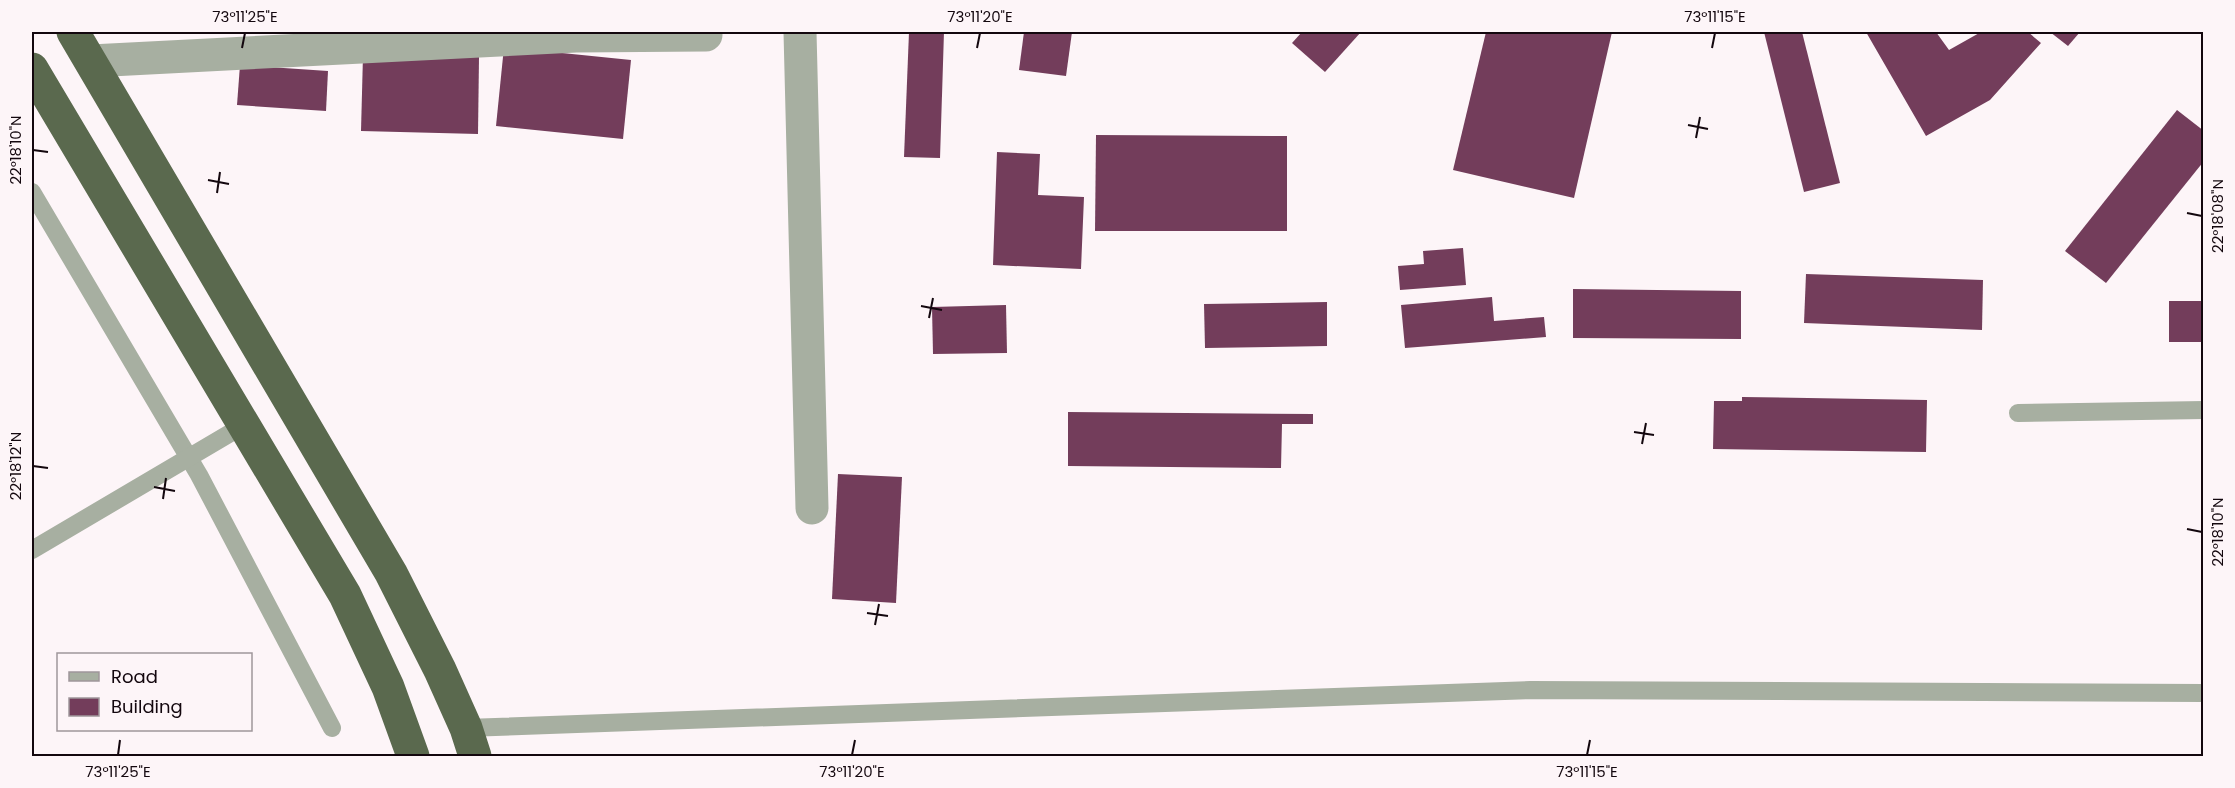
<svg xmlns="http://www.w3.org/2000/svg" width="2235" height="788" viewBox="0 0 2235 788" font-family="Poppins,sans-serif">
<rect width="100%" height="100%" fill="#fdf5f8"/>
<g fill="#733d5b">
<polygon points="909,32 944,32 940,158 904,157"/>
<polygon points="1024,32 1072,32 1066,76 1019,70"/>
<polygon points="1302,32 1361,32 1325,72 1292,43"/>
<polygon points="1486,32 1612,32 1574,198 1453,170"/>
<polygon points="1764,32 1802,32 1840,183 1804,192"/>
<polygon points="1866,32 1936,32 1949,50 1981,32 2028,32 2041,43 1990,100 1926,136"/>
<polygon points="2050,32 2080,32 2068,46"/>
<polygon points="504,47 631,60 623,139 496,126"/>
<polygon points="363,55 479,57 478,134 361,131"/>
<polygon points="240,65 328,71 326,111 237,105"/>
<polygon points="2177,110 2204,131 2204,161 2106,283 2065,251"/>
<polygon points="1096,135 1287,136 1287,231 1095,231"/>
<polygon points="997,152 1040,154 1038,195 1084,197 1081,269 993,265"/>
<polygon points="1463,248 1466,285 1400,290 1398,266 1424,264 1423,251"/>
<polygon points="1806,274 1983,280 1982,330 1804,323"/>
<polygon points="1573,289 1741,291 1741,339 1573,338"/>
<polygon points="1492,297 1494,321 1544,317 1546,337 1405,348 1401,305"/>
<rect x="2169" y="301" width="35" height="41"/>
<polygon points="1327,302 1327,346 1205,348 1204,304"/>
<polygon points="1006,305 1007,353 933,354 932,307"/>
<polygon points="1742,397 1927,400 1926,452 1713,449 1714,401 1742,401"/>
<polygon points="1068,412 1313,414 1313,424 1282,424 1281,468 1068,466"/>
<polygon points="838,474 902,477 896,603 832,599"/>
</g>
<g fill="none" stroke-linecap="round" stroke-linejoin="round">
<g stroke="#a7afa1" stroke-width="18">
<polyline points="32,192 199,475 332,728"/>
<polyline points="2018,413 2204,410"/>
<polyline points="32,550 244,425"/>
<polyline points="466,728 1530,690 2204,693"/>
</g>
<g stroke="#a7afa1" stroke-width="33">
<polyline points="800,32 812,508"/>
<polyline points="91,61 576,36 706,35"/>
</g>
<g stroke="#5a694e" stroke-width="33">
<polyline points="73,32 391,573 440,670 466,728 475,756"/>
<polyline points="32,69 345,595 388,687 413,756"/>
</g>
</g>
<path fill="none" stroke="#13070e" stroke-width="2" d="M 242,48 L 245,33M 977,48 L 980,33M 1712,48 L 1715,33M 1688,125 L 1708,129M 1696,138 L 1700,117M 33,150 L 48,152M 208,180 L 229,184M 217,193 L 220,172M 2187,213 L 2202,216M 921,306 L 942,310M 929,318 L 933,298M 1634,432 L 1654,435M 1642,444 L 1646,423M 33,466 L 48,468M 154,487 L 175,491M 163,499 L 166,478M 2187,529 L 2202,532M 867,613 L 888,616M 875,625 L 879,604M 118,755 L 120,740M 852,755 L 855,740M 1587,755 L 1590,740"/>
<rect width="2235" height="788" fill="none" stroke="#fdf5f8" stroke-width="66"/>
<rect x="57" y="653" width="195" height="78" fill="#fdf5f8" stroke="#9f969a" stroke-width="1.5"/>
<rect x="69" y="672" width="30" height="9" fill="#a7afa1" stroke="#9f969a" stroke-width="1.5"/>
<text x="111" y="683" font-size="18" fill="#13070e">Road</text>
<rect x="69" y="698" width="30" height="18" fill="#733d5b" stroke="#9f969a" stroke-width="1.5"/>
<text x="111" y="713" font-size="18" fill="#13070e">Building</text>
<rect x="33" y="33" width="2169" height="722" fill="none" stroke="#13070e" stroke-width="2"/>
<g font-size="15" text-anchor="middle" fill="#13070e">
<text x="245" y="22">73°11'25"E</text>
<text x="980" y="22">73°11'20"E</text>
<text x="1715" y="22">73°11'15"E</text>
<text transform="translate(16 150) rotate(-90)" y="5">22°18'10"N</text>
<text transform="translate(2218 216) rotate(-90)" y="5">22°18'08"N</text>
<text transform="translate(16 466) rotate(-90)" y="5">22°18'12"N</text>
<text transform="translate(2218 532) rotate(-90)" y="5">22°18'10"N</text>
<text x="118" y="777">73°11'25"E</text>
<text x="852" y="777">73°11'20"E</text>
<text x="1587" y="777">73°11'15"E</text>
</g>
</svg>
